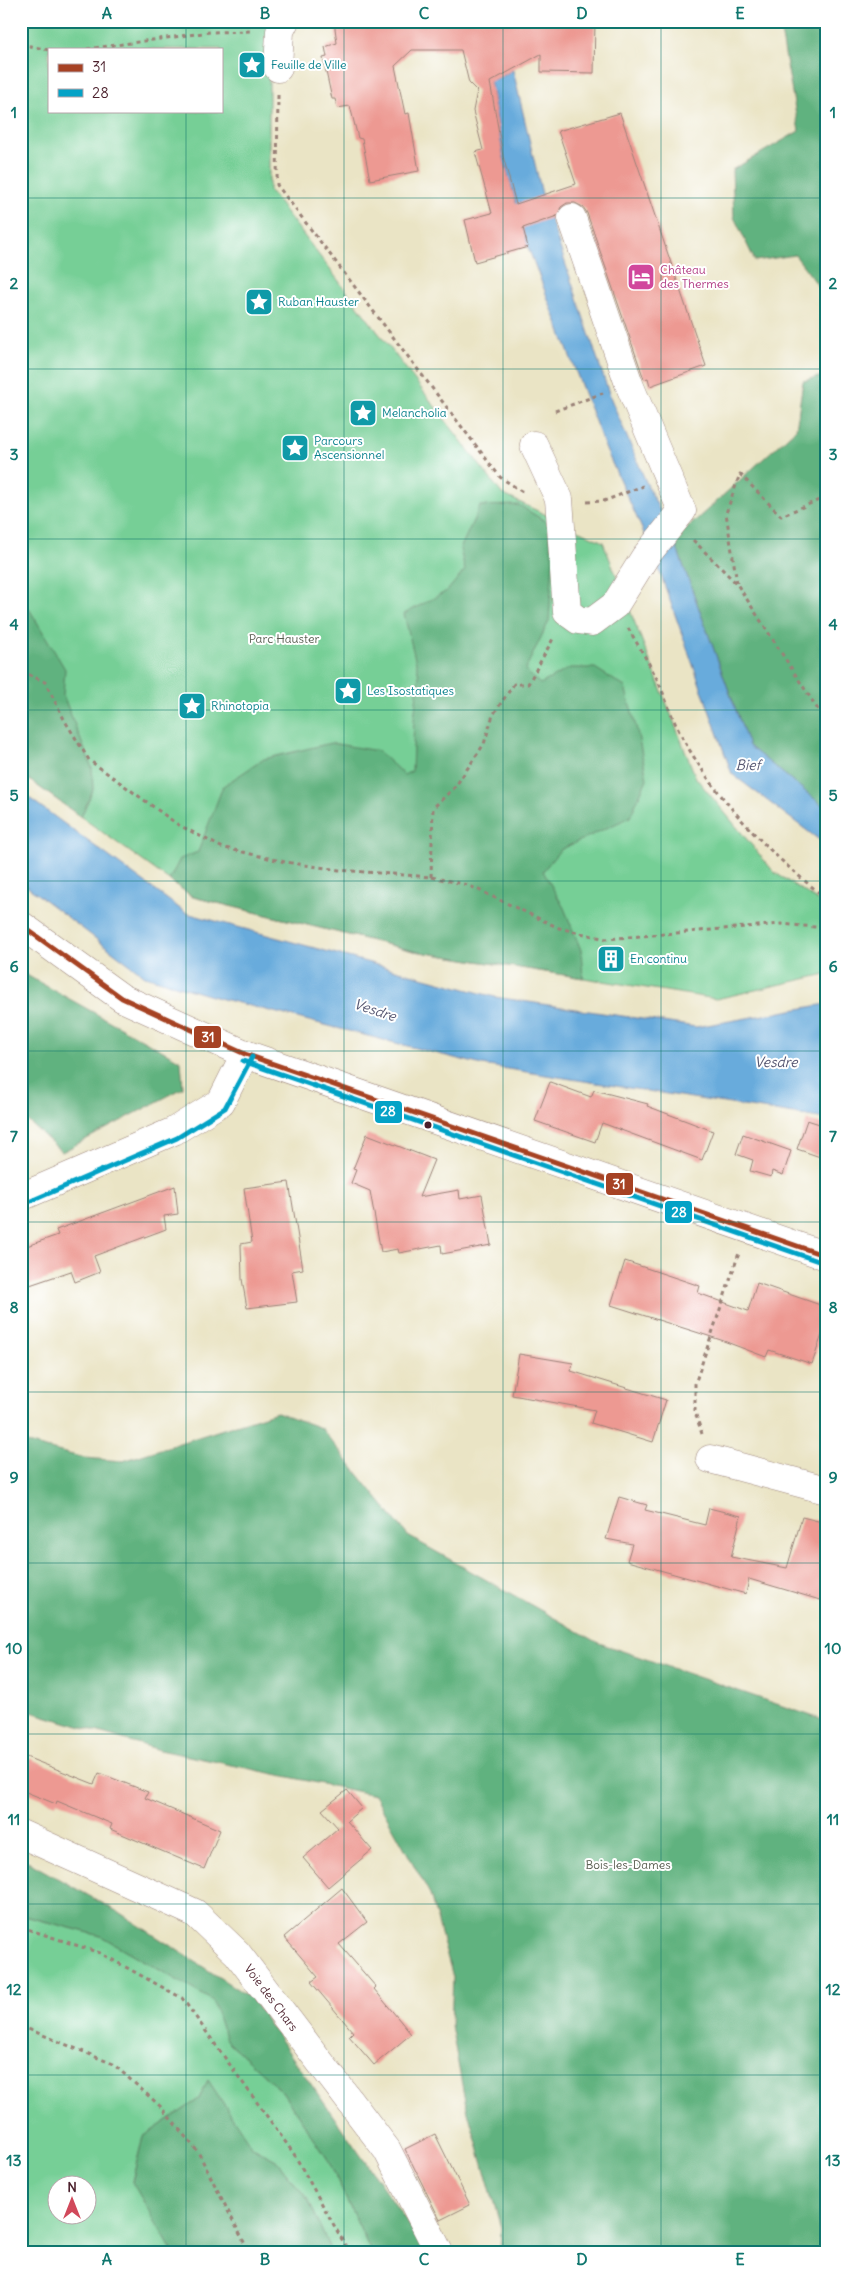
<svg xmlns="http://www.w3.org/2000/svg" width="847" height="2273" viewBox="0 0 847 2273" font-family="Delius,sans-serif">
<rect width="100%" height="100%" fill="#fff"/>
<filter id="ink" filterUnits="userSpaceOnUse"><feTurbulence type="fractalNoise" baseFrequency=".02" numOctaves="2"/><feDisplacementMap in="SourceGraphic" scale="10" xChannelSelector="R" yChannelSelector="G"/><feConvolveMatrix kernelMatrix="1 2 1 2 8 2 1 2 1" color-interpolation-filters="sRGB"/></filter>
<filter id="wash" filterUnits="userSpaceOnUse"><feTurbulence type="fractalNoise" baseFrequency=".0096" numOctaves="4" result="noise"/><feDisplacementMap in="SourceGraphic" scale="20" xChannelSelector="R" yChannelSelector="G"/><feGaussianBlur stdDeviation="1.12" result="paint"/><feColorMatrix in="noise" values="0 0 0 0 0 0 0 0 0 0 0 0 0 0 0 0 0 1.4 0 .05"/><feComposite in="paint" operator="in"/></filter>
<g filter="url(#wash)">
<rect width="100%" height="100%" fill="#eae4c5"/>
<g fill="#76cf96" stroke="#607760" fill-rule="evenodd">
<path d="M 21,21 L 269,21 L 269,190 L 502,494 L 603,542 L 696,778 L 774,872 L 826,906 L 826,974 L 716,999 L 414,951 L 193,897 L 21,774 ZM 49,49 L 221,49 L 221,111 L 49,111 Z"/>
<path d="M 21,1915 L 101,1936 L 214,2001 L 226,2040 L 282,2091 L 327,2158 L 371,2252 L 331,2252 L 309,2201 L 276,2160 L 252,2148 L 208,2080 L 199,2099 L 143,2137 L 132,2181 L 173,2252 L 21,2252 ZM 58,2186 L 88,2186 L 88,2216 L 58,2216 Z"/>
</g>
<g fill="#60b27f" stroke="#556855">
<polygon points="779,21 826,21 826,296 795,255 755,261 734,217 732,170 799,131"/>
<polygon points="823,376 826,378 826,808 749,746 674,540 796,429 803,381"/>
<polygon points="519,505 548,523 553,561 549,621 525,670 540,684 570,668 595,668 625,687 637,730 647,779 630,817 560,850 543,871 564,908 581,950 583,978 414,951 193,897 169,880 180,859 198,852 223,786 264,759 331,743 378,751 404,775 412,771 414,719 419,675 404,614 447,591 465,570 460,549 480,506"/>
<polygon points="21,599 25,602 65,669 63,695 92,768 93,790 81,817 21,774"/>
<polygon points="21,972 181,1061 183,1088 62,1152 21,1115"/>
<polygon points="277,1412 321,1428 408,1536 599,1643 826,1721 826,2252 500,2252 501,2228 465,2101 451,2025 453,1977 430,1894 375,1795 160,1750 21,1709 21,1446 27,1443 84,1458 123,1461"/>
<polygon points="21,1858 120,1913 251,1998 428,2252 371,2252 327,2158 282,2091 226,2040 213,2001 101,1936 21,1915"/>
<polygon points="208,2080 252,2147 276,2160 309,2201 331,2252 173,2252 132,2182 143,2137 199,2099"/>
</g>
<g fill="#67abdc" stroke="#586584">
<polygon points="485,50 490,59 495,80 513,70 542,194 611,399 646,482 674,540 749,746 826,808 826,845 732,774 653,553 606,450 528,247 503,156"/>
<polygon points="21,792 186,913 495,997 696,1027 826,1004 826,1119 482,1065 211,996 145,976 21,882"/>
</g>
<g id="blocks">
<g fill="#ed9992">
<polygon points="334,21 595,21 594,73 541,72 541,54 490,82 503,156 516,204 576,184 558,131 620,113 706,366 650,386 648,378 644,379 587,213 583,207 575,203 567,203 561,207 557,216 523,228 528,247 475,262 465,220 492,213 475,152 483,150 473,111 477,91 469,83 461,50 412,50 395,66 405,114 409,113 419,171 370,180 362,139 358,138 350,106 337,108 335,99 332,99 323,58 327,57 325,47 337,43"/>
<polygon points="550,1082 591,1097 594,1090 648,1104 647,1106 713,1131 702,1160 602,1123 595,1142 535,1121"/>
<polygon points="807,1120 826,1126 826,1159 797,1149"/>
<polygon points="367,1134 434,1160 419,1197 459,1190 460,1199 482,1195 491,1245 442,1254 441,1245 399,1253 398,1249 381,1252 370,1191 351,1183 356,1170 353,1169"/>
<polygon points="743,1134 791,1151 783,1175 772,1171 771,1177 750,1171 753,1160 736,1154"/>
<polygon points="289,1182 303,1269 292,1271 297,1302 247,1308 242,1279 241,1244 252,1242 244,1188"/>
<polygon points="175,1186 178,1214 164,1216 166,1229 94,1256 100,1272 75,1282 71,1271 21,1288 21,1248 58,1235 56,1230"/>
<polygon points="625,1261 700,1286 698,1293 748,1311 757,1283 826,1307 826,1323 812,1364 769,1350 766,1357 721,1340 611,1305"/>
<polygon points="519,1354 573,1363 571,1371 666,1400 653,1442 591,1423 595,1410 512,1395"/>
<polygon points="619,1497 647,1505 645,1510 705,1525 709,1508 741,1516 731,1557 787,1568 802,1517 826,1523 826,1599 821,1597 820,1600 749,1579 746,1594 627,1561 632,1544 606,1539"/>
<polygon points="21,1755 94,1784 99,1773 148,1792 145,1798 220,1830 204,1869 110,1829 112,1824 57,1801 56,1804 21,1790"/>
<polygon points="347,1790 362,1808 347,1821 372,1850 328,1887 303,1858 338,1828 322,1810"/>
<polygon points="342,1888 367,1922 339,1944 376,1987 374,1989 411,2034 374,2065 349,2036 353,2032 311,1982 318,1977 284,1937"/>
<polygon points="435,2134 470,2205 440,2220 405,2149"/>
</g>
</g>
</g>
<g filter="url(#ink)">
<use href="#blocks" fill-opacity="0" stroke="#9a8278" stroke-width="1"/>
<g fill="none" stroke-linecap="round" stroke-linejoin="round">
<defs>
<g id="minor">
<polyline points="278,68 280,31 285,21"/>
<polyline points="534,445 559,499 567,612 578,620 592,622 615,605 645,557 682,511 629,384 572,218"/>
<polyline points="21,1197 174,1131 221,1102 245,1054"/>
<polyline points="710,1459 826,1490"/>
<polyline points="21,1834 195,1913 237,1953 387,2150 439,2252"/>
</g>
<polyline id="major" points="21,925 122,998 245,1054 826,1256"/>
</defs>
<use href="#minor" stroke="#9a8278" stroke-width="29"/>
<use href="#major" stroke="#9a8278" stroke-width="29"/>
<g stroke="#9a8278" stroke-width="3" stroke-dasharray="4 4" stroke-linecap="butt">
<polyline points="21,44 49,50"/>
<polyline points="87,49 210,32 253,31"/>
<polyline points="278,95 277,185 500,477 521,491 526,492"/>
<polyline points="555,411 603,393"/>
<polyline points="587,502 604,501 643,486"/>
<polyline points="693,540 737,584 826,722"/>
<polyline points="737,583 726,513 740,474 781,516 826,497"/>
<path d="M 628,628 C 638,645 649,663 658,681 C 666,699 672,719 682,737 C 717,800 769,854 826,898"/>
<polyline points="21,671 45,682 65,721 89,760 177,824 221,847 285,862 339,870 431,877 468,885 559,928 606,939 781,924 826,928"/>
<polyline points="431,877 433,808 455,787 484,744 493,715 514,684 528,684 554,637"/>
<polyline points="702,1434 695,1412 695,1384 739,1253"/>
<polyline points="21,1927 100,1953 182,1998 294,2154 349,2252"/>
<polyline points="21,2026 113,2064 160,2106 198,2152 249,2252"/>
</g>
<use href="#minor" stroke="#fff" stroke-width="28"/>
<use href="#major" stroke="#fff" stroke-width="28"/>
<defs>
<polyline id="bus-1" points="21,925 122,998 245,1054 826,1256"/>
<g id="bus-2">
<polyline points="243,1061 824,1263"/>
<polyline points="24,1204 177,1138 225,1108 252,1057"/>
</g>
</defs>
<use href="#bus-1" stroke="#fff" stroke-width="9"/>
<use href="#bus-2" stroke="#fff" stroke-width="9"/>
<use href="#bus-1" stroke="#a64224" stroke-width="5"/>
<use href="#bus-2" stroke="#04a2c6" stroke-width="5"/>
</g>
</g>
<path fill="none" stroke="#0f766e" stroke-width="1" stroke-opacity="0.55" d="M 186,21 L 186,49M 344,21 L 344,2252M 503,21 L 503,2252M 661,21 L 661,2252M 186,111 L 186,2252M 21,198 L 826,198M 21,369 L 826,369M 21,539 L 826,539M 21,710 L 826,710M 21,881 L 826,881M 21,1051 L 826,1051M 21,1222 L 826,1222M 21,1392 L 826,1392M 21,1563 L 826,1563M 21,1734 L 826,1734M 21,1904 L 826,1904M 21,2075 L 826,2075"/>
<defs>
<symbol id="sight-square" viewBox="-11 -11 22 22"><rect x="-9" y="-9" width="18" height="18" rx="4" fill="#0f9aa8" stroke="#fff"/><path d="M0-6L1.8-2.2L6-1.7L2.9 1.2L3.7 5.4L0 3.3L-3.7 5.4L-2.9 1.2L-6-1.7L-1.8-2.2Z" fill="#fff"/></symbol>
<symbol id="hotel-square" viewBox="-11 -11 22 22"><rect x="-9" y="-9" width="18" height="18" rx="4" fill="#d1479c" stroke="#fff"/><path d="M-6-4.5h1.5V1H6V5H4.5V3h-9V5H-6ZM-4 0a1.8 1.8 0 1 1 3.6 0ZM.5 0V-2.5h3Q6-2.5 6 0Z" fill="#fff"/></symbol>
<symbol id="building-square" viewBox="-11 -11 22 22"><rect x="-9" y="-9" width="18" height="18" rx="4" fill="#0f9aa8" stroke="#fff"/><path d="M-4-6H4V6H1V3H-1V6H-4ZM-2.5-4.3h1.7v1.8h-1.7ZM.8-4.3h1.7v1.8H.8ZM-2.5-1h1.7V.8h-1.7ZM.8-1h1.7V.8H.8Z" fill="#fff"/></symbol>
</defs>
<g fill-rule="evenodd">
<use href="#sight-square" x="236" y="49" width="32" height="32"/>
<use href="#hotel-square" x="625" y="261" width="32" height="32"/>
<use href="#sight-square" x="243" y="286" width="32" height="32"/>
<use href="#sight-square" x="347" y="397" width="32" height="32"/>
<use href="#sight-square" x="279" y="432" width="32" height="32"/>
<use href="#sight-square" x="332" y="675" width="32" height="32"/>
<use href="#sight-square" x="176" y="690" width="32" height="32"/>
<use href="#building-square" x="595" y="943" width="32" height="32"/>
</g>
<circle fill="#4a1f2b" stroke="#fff" stroke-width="2" cx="428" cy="1125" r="4.5"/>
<g text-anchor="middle" stroke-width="4" stroke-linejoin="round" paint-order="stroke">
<g font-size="12" fill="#0d838f" stroke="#fff" text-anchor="start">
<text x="271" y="69">Feuille de Ville</text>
<text x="278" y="306">Ruban Hauster</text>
<text x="382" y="417">Melancholia</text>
<text x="314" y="445">Parcours<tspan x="314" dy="14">Ascensionnel</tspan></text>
<text x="367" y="695">Les Isostatiques</text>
<text x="211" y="710">Rhinotopia</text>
<text x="630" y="963">En continu</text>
</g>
<g font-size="12" fill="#b23c85" stroke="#fff" text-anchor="start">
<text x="660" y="274">Château<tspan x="660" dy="14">des Thermes</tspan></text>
</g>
<g font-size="12" fill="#595d50" stroke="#fff">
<text x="284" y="643">Parc Hauster</text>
<text x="628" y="1869">Bois-les-Dames</text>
</g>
<g font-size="12" fill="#4a1f2b" stroke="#fff">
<text transform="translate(271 1998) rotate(53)" y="4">Voie des Chars</text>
</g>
<g font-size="14" font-style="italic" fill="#565772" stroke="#fff">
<text x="748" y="770">Bief</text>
<text transform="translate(375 1010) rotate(18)" y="5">Vesdre</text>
<text x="776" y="1067">Vesdre</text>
</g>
</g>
<g stroke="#fff" stroke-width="2">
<rect x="193" y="1025" width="29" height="24" rx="5" fill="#a64224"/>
<rect x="374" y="1100" width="29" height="24" rx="5" fill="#04a2c6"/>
<rect x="605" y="1172" width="29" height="24" rx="5" fill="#a64224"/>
<rect x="664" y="1200" width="29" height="24" rx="5" fill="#04a2c6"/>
</g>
<g font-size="14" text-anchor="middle" font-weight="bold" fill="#fff">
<text x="208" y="1042">31</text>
<text x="388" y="1116">28</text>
<text x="619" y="1189">31</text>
<text x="679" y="1217">28</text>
</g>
<rect width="847" height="2273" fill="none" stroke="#fff" stroke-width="55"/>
<rect x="48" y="48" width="175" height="65" fill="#ffffff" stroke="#b7a5aa"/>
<rect x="58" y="64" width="25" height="8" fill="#a64224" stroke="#b7a5aa"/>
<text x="92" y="72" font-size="15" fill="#4a1f2b">31</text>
<rect x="58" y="89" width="25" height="8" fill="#04a2c6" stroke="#b7a5aa"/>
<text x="92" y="98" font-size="15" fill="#4a1f2b">28</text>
<g transform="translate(72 2200)"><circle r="24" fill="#ffffff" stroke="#b7a5aa"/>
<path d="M0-4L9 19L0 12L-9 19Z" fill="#d1495b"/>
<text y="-8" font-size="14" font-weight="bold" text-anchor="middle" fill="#4a1f2b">N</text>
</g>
<rect x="28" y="28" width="792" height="2218" fill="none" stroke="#0f766e" stroke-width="2"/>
<g font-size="16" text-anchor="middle" font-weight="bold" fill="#0f766e">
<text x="107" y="19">A</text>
<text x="265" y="19">B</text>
<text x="424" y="19">C</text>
<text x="582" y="19">D</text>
<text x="740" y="19">E</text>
<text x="14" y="118">1</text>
<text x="833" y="118">1</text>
<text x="14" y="289">2</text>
<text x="833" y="289">2</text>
<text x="14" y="460">3</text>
<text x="833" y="460">3</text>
<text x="14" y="630">4</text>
<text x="833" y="630">4</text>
<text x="14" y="801">5</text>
<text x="833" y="801">5</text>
<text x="14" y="972">6</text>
<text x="833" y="972">6</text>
<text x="14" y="1142">7</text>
<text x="833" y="1142">7</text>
<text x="14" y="1313">8</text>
<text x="833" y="1313">8</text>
<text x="14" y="1483">9</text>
<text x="833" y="1483">9</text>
<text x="14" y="1654">10</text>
<text x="833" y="1654">10</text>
<text x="14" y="1825">11</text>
<text x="833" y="1825">11</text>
<text x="14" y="1995">12</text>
<text x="833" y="1995">12</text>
<text x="14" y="2166">13</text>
<text x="833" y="2166">13</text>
<text x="107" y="2265">A</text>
<text x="265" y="2265">B</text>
<text x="424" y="2265">C</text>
<text x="582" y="2265">D</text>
<text x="740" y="2265">E</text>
</g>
</svg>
